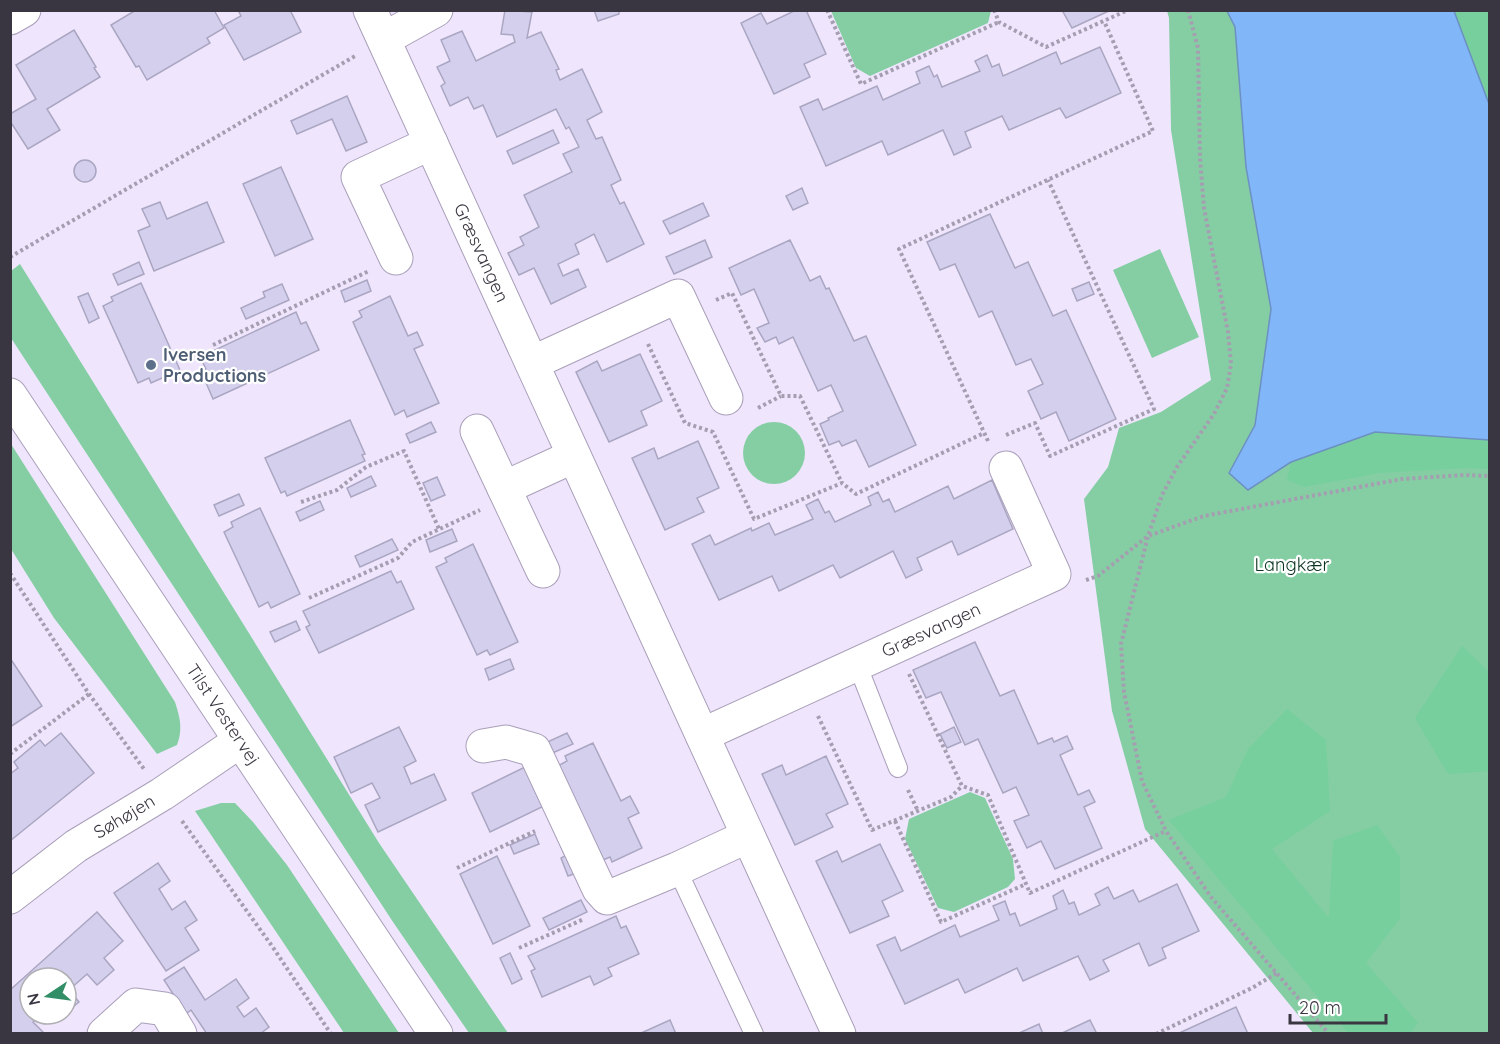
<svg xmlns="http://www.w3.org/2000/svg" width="1500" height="1044" viewBox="0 0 1500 1044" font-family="Quicksand,sans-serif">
<rect width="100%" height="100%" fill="#efe6fd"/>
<g fill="#85cea4">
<polygon points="831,11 991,11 988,23 870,76 856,68"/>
<polygon points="1167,11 1489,11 1489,1033 1313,1033 1145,829 1112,711 1084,499 1108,467 1119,428 1161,412 1211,380 1171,130 1169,18"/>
<polygon points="1160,249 1199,337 1152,358 1113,270"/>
<polygon points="20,264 379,843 508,1033 469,1033 393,922 11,338 11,271"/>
<circle cx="774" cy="453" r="31"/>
<path d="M 11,444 L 175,702 C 180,718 183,729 177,745 L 157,754 L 54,618 L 11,549 Z"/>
<polygon points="970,792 985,798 1013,859 1015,879 1008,887 954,912 938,908 905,839 909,819"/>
<polygon points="221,803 235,803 253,822 287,865 399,1033 344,1033 195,811"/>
</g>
<g fill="#76cf9d">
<polygon points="1454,11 1489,11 1489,104"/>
<polygon points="1375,432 1489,440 1489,469 1466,468 1380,473 1304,487 1287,480 1291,462"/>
<polygon points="1462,646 1489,672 1489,771 1448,774 1415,718"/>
<polygon points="1287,709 1326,740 1330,811 1272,849 1329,918 1333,841 1377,825 1400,857 1400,918 1366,963 1418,1023 1410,1033 1348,1033 1169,820 1226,797 1248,749"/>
</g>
<polygon fill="#81b6f9" stroke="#6c90c2" stroke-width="1.5" points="1227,11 1454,11 1489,104 1489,440 1375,432 1291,462 1248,490 1229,473 1255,425 1271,309 1246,167 1235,27"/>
<g fill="#d3cfec" stroke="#aaa6c2" stroke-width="1.5">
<polygon points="136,10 214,10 224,28 207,38 210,43 147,80 139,66 136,67 111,25"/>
<polygon points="238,10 290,10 301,32 244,60 224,25 241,16"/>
<polygon points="505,10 532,12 527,38 541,32 559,69 556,70 560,80 582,69 602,112 587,120 596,139 602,137 621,180 611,185 620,204 624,202 644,244 607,262 594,234 575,244 579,254 558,264 563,276 578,269 586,287 551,304 534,268 519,275 508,253 524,245 520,237 539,227 524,195 572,172 563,154 579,147 569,127 566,129 556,109 497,137 483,105 474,109 468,97 450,106 441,86 445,83 437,67 450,61 441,40 462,31 476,61 515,42 513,35 501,34"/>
<polygon points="594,10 622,10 619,12 619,14 598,21"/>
<polygon points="796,10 806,10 826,54 804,64 810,77 774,94 741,23 761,13 767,24"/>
<polygon points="1062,10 1111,10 1072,28"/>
<polygon points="74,30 96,67 94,68 100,77 47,109 60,130 28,149 10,121 10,114 36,99 16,65"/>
<polygon points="1100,47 1121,93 1066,118 1060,108 1009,130 1002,116 965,132 971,147 954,155 943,130 888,155 882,141 826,166 800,107 818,99 823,110 877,86 883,100 920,83 916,72 929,66 934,77 937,75 942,87 980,71 975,61 987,55 992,67 999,64 1003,76 1056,52 1061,64"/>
<polygon points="347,96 367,142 346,151 332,119 297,134 291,121"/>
<polygon points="553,130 559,143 513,164 507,151"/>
<circle cx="85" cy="171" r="11"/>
<polygon points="281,167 313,239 275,256 243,184"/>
<polygon points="802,188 808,203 793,210 786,196"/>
<polygon points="160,202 167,219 207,202 224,242 154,271 138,231 150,226 142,209"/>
<polygon points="703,203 709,216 670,234 663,221"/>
<polygon points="990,214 1015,268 1028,262 1053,316 1066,310 1116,419 1069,441 1056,412 1041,419 1028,391 1043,384 1031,359 1016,365 992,311 979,317 955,264 940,270 927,242"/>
<polygon points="705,240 712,257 674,274 666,257"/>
<polygon points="790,240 810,281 820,276 826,289 829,288 854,341 866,336 916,445 869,467 856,440 842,446 839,441 829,445 820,424 829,420 828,418 843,411 831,385 818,391 793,337 779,344 776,337 765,342 757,328 769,323 754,289 741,295 729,268"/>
<polygon points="139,262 144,274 118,285 113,274"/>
<polygon points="367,280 371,291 345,302 341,291"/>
<polygon points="1089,282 1094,294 1077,301 1072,289"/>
<polygon points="141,283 180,370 151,383 149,378 138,383 103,306 113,301 111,297"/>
<polygon points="282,284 289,300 246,319 241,308 265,297 263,292"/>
<polygon points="88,293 99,318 89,323 78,297"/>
<polygon points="390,296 408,336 417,332 423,345 414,349 439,403 407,417 404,410 395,415 353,322 362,317 359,311"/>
<polygon points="296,312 301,324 306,322 319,350 213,399 201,371 206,369 200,357"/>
<polygon points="640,354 662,401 641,411 647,425 609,442 576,372 597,361 602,371"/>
<polygon points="350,420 365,454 362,455 365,461 287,496 285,491 281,493 265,458"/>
<polygon points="431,422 436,432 410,443 406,434"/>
<polygon points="698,441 719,488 697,498 704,512 665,530 632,458 654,448 658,459"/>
<polygon points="371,476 376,486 351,497 347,488"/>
<polygon points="437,477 445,495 431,501 423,483"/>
<polygon points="992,480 1013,529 958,555 952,541 917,558 922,570 906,578 893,551 840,578 833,565 779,591 772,576 719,600 692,544 710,535 715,545 751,528 752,531 769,523 775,535 813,519 806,505 818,499 825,513 829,511 835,522 871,505 868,497 878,492 883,502 889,499 895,512 948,486 954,499"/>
<polygon points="239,494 244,505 219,516 214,505"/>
<polygon points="320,501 324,510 300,521 296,512"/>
<polygon points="260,508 300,594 271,608 268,602 259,607 224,532 233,527 231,522"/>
<polygon points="452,529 457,541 430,552 426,540"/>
<polygon points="392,539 398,550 360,567 355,556"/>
<polygon points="473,544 518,642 490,655 487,650 477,655 436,567 447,562 445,558"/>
<polygon points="391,571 397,583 401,581 414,609 319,653 306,627 310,625 303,611"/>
<polygon points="296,621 300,630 275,642 270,632"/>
<polygon points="975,642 1000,696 1014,690 1038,744 1052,738 1054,742 1067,736 1073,749 1060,755 1078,795 1089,790 1095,802 1084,807 1102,848 1055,869 1041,841 1027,848 1014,821 1029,815 1016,787 1003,793 978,739 965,745 941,692 926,698 913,670"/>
<polygon points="10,658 42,706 10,727"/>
<polygon points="510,659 514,669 489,680 485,669"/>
<polygon points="399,727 416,761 404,767 411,784 434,774 446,800 378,832 365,805 380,798 372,783 351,793 334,757"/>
<polygon points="954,727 961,742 947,748 940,734"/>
<polygon points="61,733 94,773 10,841 10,774 18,768 14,762 40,740 45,746"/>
<polygon points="567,733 573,744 548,755 543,744"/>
<polygon points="593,743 621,801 630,796 639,813 628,818 642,848 612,862 610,857 601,861 556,767 567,761 565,756"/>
<polygon points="826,756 848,804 826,814 833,827 795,845 762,774 782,765 786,775"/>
<polygon points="525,767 544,806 490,832 472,793"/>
<polygon points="555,832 582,871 568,876 561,858 565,856"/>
<polygon points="535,834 539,844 514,854 510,845"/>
<polygon points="880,844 903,891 882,901 889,916 850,933 816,861 837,851 842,862"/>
<polygon points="497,856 530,926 493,944 460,874"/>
<polygon points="158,863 170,881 159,889 172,910 185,901 197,920 185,928 199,950 166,971 114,893"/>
<polygon points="1177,884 1199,931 1162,948 1166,958 1149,966 1139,943 1103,960 1109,971 1090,980 1078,956 1023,981 1017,968 965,993 958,979 905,1004 877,945 895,937 901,951 955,925 960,937 999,920 993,906 1005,901 1010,915 1015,913 1020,926 1057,909 1053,896 1063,890 1069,904 1074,902 1079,915 1100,905 1095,894 1108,887 1114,899 1133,890 1139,902"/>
<polygon points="581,900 587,912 549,930 543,918"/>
<polygon points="97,912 123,941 104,958 114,970 97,985 87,974 69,990 79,1002 66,1013 66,978 30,978 30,1014 43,1014 33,1022 44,1033 10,1034 10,990"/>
<polygon points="616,916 621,928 626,926 639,954 608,968 612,976 594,985 590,976 542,997 531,971 535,969 528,956"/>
<polygon points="510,953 522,979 512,984 500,958"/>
<polygon points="184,967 205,1000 236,979 249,998 237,1007 244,1017 256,1008 269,1027 260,1034 207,1034 191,1010 186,1014 164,980"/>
<polygon points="1236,1007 1248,1034 1177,1034"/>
<polygon points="670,1020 676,1034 639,1034"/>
<polygon points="1090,1020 1097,1034 1060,1034"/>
<polygon points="1039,1024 1043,1034 1017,1034"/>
</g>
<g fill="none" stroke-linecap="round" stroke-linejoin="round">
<defs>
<g id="service">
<polyline points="857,664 898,768"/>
<polyline points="677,869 754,1034"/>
</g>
<g id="minor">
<path id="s1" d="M 370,10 L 839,1034"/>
<polyline points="10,18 24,10"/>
<polyline points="384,39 436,10"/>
<polyline points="396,258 358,177 431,143"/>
<polyline points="532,363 678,296 726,398"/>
<polyline points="477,431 543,571"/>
<polyline points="504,488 574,456"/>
<path id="s2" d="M 702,735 L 1054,574 L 1006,468"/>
<polyline points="483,746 506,742 534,750 599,889 607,898 677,869 748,836"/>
<path id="s3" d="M 10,897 L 76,846 L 162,794 L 240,741"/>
<polyline points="104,1034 136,1005 165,1009 180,1034"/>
</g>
<g id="tertiary">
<path id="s4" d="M 10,395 L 436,1034"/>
</g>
</defs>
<use href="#service" stroke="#a99fb9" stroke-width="20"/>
<use href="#minor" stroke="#a99fb9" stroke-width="35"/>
<use href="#tertiary" stroke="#a99fb9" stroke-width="35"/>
<g stroke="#a59eb0" stroke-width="4" stroke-dasharray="3 3" stroke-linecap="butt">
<polyline points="827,10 861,84 999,22"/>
<polyline points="994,10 999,22 1046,47 1128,10"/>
<polyline points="1188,10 1198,48 1200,158 1204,208 1228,332 1231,364 1227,388 1214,414 1177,467 1162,495 1148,536 1121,644 1124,692 1142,781 1166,831 1211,897 1329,1034"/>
<polyline points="10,257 355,56"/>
<polyline points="716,300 732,293 781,396 800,396 842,483"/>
<polyline points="648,344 685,423 713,432 754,519 842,483 856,494 984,433"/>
<polyline points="213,345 369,271"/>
<polyline points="758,408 781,396"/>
<polyline points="1006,435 1035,423 1050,456 1154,409 1048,180"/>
<polyline points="988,441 899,249 1153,131 1104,21"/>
<polyline points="301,502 337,490 366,467 404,451 439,529"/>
<polyline points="10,573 89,694 144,769"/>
<polyline points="1086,580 1098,576 1148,536 1204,516 1402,479 1464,475 1490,476"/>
<polyline points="309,598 398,558 412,542 480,510"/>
<polyline points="909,674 962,786 988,795 1030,893 1166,831"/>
<polyline points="818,716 872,830 951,797 962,786"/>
<polyline points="10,754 89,694"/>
<polyline points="908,790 918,811"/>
<polyline points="182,821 272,946 331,1034"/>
<polyline points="895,821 941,922 1026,884"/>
<polyline points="457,868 535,831"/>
<polyline points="519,948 584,919"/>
<polyline points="1156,1034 1252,988 1277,973"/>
</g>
<use href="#service" stroke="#fff" stroke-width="18"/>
<use href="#minor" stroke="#fff" stroke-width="33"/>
<use href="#tertiary" stroke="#fff" stroke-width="33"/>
</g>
<circle fill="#5c6f8a" stroke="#fff" stroke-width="2" cx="151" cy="365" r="6"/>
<g text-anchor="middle" stroke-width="4.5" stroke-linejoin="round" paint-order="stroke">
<g font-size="18" fill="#3a3641" stroke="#fff">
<text dy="6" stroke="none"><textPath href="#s1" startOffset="267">Græsvangen</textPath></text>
<text dy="6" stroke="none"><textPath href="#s2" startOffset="252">Græsvangen</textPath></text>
<text dy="6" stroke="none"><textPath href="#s4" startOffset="384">Tilst Vestervej</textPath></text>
<text dy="6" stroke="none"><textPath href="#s3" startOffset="140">Søhøjen</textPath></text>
</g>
<g font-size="18" font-weight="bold" fill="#4e5e75" stroke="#fff" text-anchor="start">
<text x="163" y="361">Iversen<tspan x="163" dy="21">Productions</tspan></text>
</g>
<g font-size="18" fill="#0a321e" stroke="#fff">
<text x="1292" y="571">Langkær</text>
</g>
</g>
<rect width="1500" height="1044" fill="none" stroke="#3a3641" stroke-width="24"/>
<g transform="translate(48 996) rotate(257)"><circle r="28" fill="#ffffff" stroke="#b0afb3" stroke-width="1.5"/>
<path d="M0-4.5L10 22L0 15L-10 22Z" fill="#318e66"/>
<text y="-9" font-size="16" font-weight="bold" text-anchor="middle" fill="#3a3641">N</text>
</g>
<path d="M1290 1014v9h96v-9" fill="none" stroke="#3a3641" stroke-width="3"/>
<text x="1299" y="1014" font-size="18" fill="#3a3641" stroke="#ffffff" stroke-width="4.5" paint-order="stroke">20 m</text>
</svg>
